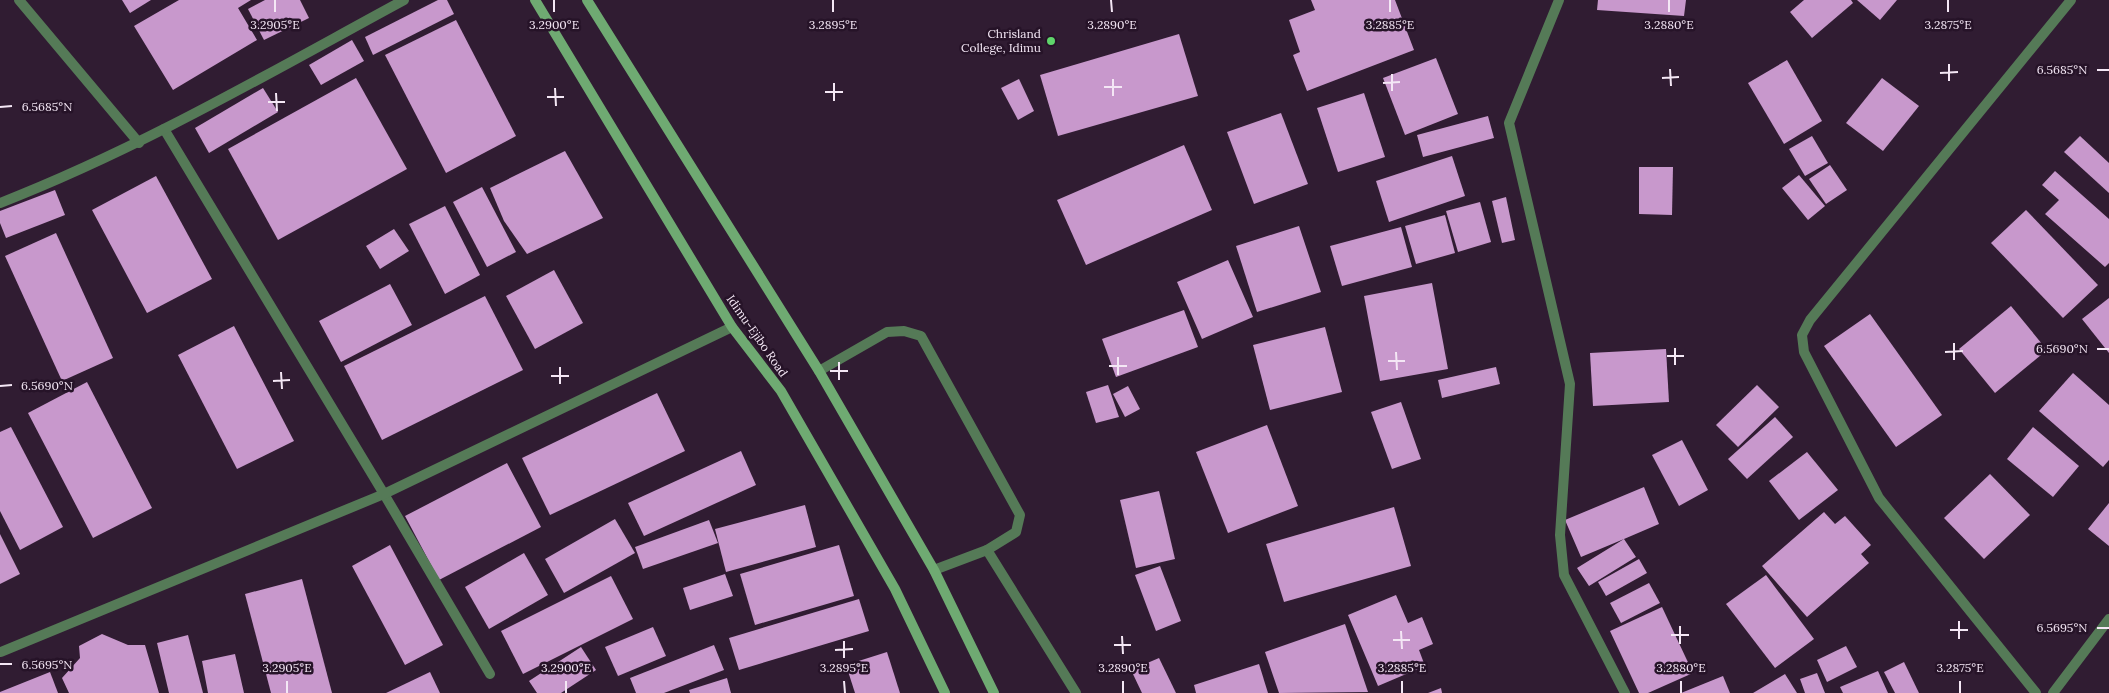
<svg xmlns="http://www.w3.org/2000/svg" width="2109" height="693" viewBox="0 0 2109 693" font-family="Lora,serif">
<rect width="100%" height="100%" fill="#301c32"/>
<g fill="#c898cc">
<polygon points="122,0 151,0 130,13"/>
<polygon points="179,0 251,0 238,8 257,40 173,90 134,26"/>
<polygon points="265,0 300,0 309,18 264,40 248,9"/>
<polygon points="438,0 447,0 454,14 373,55 365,37"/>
<polygon points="1311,0 1395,0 1414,50 1307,91 1293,55 1300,52 1289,20 1315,10"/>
<polygon points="1598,0 1686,0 1684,16 1597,10"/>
<polygon points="1804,0 1851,0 1853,3 1812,38 1790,12"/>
<polygon points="1857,0 1897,0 1880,20"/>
<polygon points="456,20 516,136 446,173 385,55"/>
<polygon points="1179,34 1198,96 1058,136 1040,75"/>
<polygon points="352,40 364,61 321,85 309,65"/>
<polygon points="1436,58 1458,114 1405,135 1383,78"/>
<polygon points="1787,60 1822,121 1784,144 1748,83"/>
<polygon points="356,78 407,169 278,240 228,149"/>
<polygon points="1882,78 1919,106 1883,151 1846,123"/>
<polygon points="1019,79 1034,111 1018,120 1001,88"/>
<polygon points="263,88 278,112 209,153 195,128"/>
<polygon points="1364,93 1385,157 1338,172 1317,108"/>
<polygon points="1281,113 1308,184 1254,204 1227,132"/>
<polygon points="1488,116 1494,138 1423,157 1417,135"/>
<polygon points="1812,136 1828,163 1805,176 1789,149"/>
<polygon points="2080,136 2109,163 2109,193 2064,152"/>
<polygon points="1184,145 1212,210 1086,265 1057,200"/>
<polygon points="565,151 603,218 527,254 504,221 490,188"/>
<polygon points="1452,156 1465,196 1389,222 1376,181"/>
<polygon points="1830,165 1847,190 1826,204 1809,179"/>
<polygon points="1639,167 1673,167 1672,215 1639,214"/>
<polygon points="2055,171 2109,219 2109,263 2105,267 2045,214 2059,200 2042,185"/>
<polygon points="1799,175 1825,206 1808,220 1782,188"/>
<polygon points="156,176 212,279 147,313 92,210"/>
<polygon points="482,187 516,252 487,267 453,202"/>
<polygon points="55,190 65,215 6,238 0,223 0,211"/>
<polygon points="1506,197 1515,240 1502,243 1492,201"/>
<polygon points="1480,202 1491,242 1458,252 1446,211"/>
<polygon points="445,206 480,275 445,294 409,224"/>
<polygon points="2026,210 2098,285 2063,318 1991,243"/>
<polygon points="1445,215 1455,253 1416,264 1405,226"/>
<polygon points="1299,226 1321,292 1257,312 1236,246"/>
<polygon points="1401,227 1412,267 1342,286 1330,246"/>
<polygon points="394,229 409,251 380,269 366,246"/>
<polygon points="56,233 113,358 62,381 5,256"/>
<polygon points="1228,260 1253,317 1202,339 1177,282"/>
<polygon points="554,270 583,323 535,349 506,296"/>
<polygon points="1432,283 1448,369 1380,381 1364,296"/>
<polygon points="390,284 412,325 341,362 319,321"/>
<polygon points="485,296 523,370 382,440 344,366"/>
<polygon points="2109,298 2109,353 2082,319"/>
<polygon points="2011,306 2047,350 1995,393 1959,349"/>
<polygon points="1184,310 1198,347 1116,377 1102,339"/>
<polygon points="1870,314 1942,415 1896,447 1824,346"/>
<polygon points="234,326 294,441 237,469 178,355"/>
<polygon points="1325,327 1342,392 1270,410 1253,345"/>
<polygon points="1666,349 1669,402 1593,406 1590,353"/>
<polygon points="1496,367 1500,384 1442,398 1438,380"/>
<polygon points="2073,373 2109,405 2109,460 2103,467 2039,411"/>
<polygon points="87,382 152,508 93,538 28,413"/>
<polygon points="1108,385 1119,417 1096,423 1086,392"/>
<polygon points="1757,385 1779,407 1738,447 1716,425"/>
<polygon points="1128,386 1140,409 1125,417 1113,394"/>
<polygon points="657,393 685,451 550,515 522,458"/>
<polygon points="1401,402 1421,459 1392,469 1371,412"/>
<polygon points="1775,417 1793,437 1747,479 1728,459"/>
<polygon points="1267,425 1298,506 1228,533 1196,452"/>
<polygon points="11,427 63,527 20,550 0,511 0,432"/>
<polygon points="2033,427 2079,466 2053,497 2007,459"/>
<polygon points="1682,440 1708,490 1679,506 1652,455"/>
<polygon points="741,451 756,485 644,536 628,503"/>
<polygon points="1807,452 1838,490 1799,520 1769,481"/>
<polygon points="507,463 541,527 439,580 405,516"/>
<polygon points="1990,474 2030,515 1984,559 1944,518"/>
<polygon points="1644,487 1659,524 1624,539 1636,557 1589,586 1577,568 1624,539 1581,557 1565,520"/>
<polygon points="1159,491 1175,559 1136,568 1120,500"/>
<polygon points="2109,503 2109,546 2088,529"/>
<polygon points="805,505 816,547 726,572 715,529"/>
<polygon points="1394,507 1411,566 1284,602 1266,544"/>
<polygon points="1824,512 1835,524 1845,516 1871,545 1861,554 1869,563 1807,617 1762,566"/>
<polygon points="615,519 635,553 564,593 545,559"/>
<polygon points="709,520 718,543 643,569 635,547"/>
<polygon points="0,534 20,574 0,584"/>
<polygon points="390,545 443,645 405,665 352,566"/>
<polygon points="839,545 854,596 755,625 740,574"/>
<polygon points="524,553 548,595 489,629 465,587"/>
<polygon points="1639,559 1647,573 1606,596 1598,582"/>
<polygon points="1160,566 1181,621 1156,631 1135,575"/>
<polygon points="725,574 733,596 690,610 683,588"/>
<polygon points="1766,575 1814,639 1775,668 1726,604"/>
<polygon points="611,576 633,619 523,674 501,631"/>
<polygon points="302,579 332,693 271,693 245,594"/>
<polygon points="1649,583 1660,603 1621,623 1610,603"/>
<polygon points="1396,595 1408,623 1422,617 1433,644 1419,650 1425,666 1378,686 1348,615"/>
<polygon points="859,599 869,631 739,670 729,638"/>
<polygon points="1662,607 1693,673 1648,693 1639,693 1610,631"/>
<polygon points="1345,624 1368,692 1279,693 1265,652"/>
<polygon points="653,627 666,656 618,676 605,647"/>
<polygon points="102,634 128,645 145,645 159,693 69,693 62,678 80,658 79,646"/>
<polygon points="188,635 203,693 169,693 157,643"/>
<polygon points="714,645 724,670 664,693 636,693 630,678"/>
<polygon points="1846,646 1857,667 1827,682 1817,660"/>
<polygon points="581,647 596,670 561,693 537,693 529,681"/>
<polygon points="887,652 900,693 855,693 846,665"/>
<polygon points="235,654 244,693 208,693 202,661"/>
<polygon points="1159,658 1176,693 1142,693 1131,670"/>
<polygon points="1904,662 1919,693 1895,693 1884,672"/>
<polygon points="1259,664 1268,693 1196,693 1194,685"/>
<polygon points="1878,671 1888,693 1843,693 1840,687"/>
<polygon points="50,672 58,693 0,693 0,692"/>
<polygon points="430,672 440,693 386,693"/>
<polygon points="1817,673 1825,693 1805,693 1800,679"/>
<polygon points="1785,674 1797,693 1753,693"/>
<polygon points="1723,676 1730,693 1681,693"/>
<polygon points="727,678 731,693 690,693 689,690"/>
<polygon points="1441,688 1442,693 1428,693"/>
</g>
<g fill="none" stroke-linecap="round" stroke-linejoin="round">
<g stroke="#557a57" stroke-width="10">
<polyline points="819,371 887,332 904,331 921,336 1020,515 1016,532 987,550"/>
<polyline points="934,570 987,550 1076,693"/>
</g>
<g stroke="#557a57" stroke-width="10">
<polyline points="19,0 139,143"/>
<polyline points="1559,0 1509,123 1570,384 1560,535 1564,575 1625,693"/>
<polyline points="164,129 384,494 490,674"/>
<path d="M 0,203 C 141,148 271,72 404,0"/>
<polyline points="1,652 384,494 732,327"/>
<polyline points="2036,693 1879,498 1804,352 1802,335 1810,320 2071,0"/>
<polyline points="2053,693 2109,619"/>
</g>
<g stroke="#6faa72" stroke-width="10">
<polyline points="535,0 732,327 781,391 895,589 945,693"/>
<polyline points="587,0 819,371 934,570 994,693"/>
</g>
</g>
<path fill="none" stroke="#f4e7f5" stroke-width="2" d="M 275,0 L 275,12M 554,0 L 554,12M 833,0 L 833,12M 1111,0 L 1112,12M 1390,0 L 1390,12M 1669,0 L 1669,12M 1948,0 L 1948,12M 1949,64 L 1949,81M 1670,69 L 1671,86M 2097,70 L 2109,70M 1940,73 L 1958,72M 1392,74 L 1392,91M 1662,78 L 1679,77M 1113,79 L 1113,96M 834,83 L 834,101M 1383,83 L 1400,82M 1104,87 L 1122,87M 555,88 L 556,106M 825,92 L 843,92M 276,93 L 277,111M 547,97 L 564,97M 268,102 L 285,102M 0,107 L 12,106M 1954,343 L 1954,360M 1675,348 L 1675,365M 2097,349 L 2109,349M 1396,352 L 1397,370M 1945,352 L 1963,351M 1667,356 L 1684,356M 1118,357 L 1118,375M 1388,361 L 1405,361M 839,362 L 839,380M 1109,366 L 1127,366M 560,367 L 560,384M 830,371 L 848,371M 281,372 L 282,389M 551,376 L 569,376M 273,381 L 290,380M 0,386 L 12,385M 1959,621 L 1959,639M 1680,626 L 1680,644M 2097,628 L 2109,628M 1950,630 L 1968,630M 1401,631 L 1402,649M 1671,635 L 1689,635M 1122,636 L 1123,654M 1393,640 L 1410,640M 844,641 L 844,658M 1114,645 L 1131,645M 835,650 L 853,649M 0,664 L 12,664M 287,681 L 287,693M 566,681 L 566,693M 844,681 L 845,693M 1123,681 L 1123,693M 1402,681 L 1402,693M 1681,681 L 1681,693M 1960,681 L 1960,693"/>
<circle fill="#5fd56b" stroke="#261328" stroke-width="2" cx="1051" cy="41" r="5"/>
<g text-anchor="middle" stroke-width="5" stroke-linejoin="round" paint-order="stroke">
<g font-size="12" fill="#f4e7f5" stroke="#261328" text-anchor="end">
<text x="1041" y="38">Chrisland<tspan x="1041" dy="14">College, Idimu</tspan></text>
</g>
<g font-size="12" fill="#f4e7f5" stroke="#261328">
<text transform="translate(757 336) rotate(55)" y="4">Idimu-Ejibo Road</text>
</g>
</g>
<g font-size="12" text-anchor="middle" fill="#f4e7f5" stroke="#261328" stroke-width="5" stroke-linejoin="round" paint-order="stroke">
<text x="275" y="29">3.2905°E</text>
<text x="554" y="29">3.2900°E</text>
<text x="833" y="29">3.2895°E</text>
<text x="1112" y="29">3.2890°E</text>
<text x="1390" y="29">3.2885°E</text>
<text x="1669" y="29">3.2880°E</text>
<text x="1948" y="29">3.2875°E</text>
<text x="2062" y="74">6.5685°N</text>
<text x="47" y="111">6.5685°N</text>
<text x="2062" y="353">6.5690°N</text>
<text x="47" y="390">6.5690°N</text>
<text x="2062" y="632">6.5695°N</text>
<text x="47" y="669">6.5695°N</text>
<text x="287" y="672">3.2905°E</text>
<text x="566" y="672">3.2900°E</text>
<text x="844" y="672">3.2895°E</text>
<text x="1123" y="672">3.2890°E</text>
<text x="1402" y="672">3.2885°E</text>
<text x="1681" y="672">3.2880°E</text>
<text x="1960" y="672">3.2875°E</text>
</g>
</svg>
